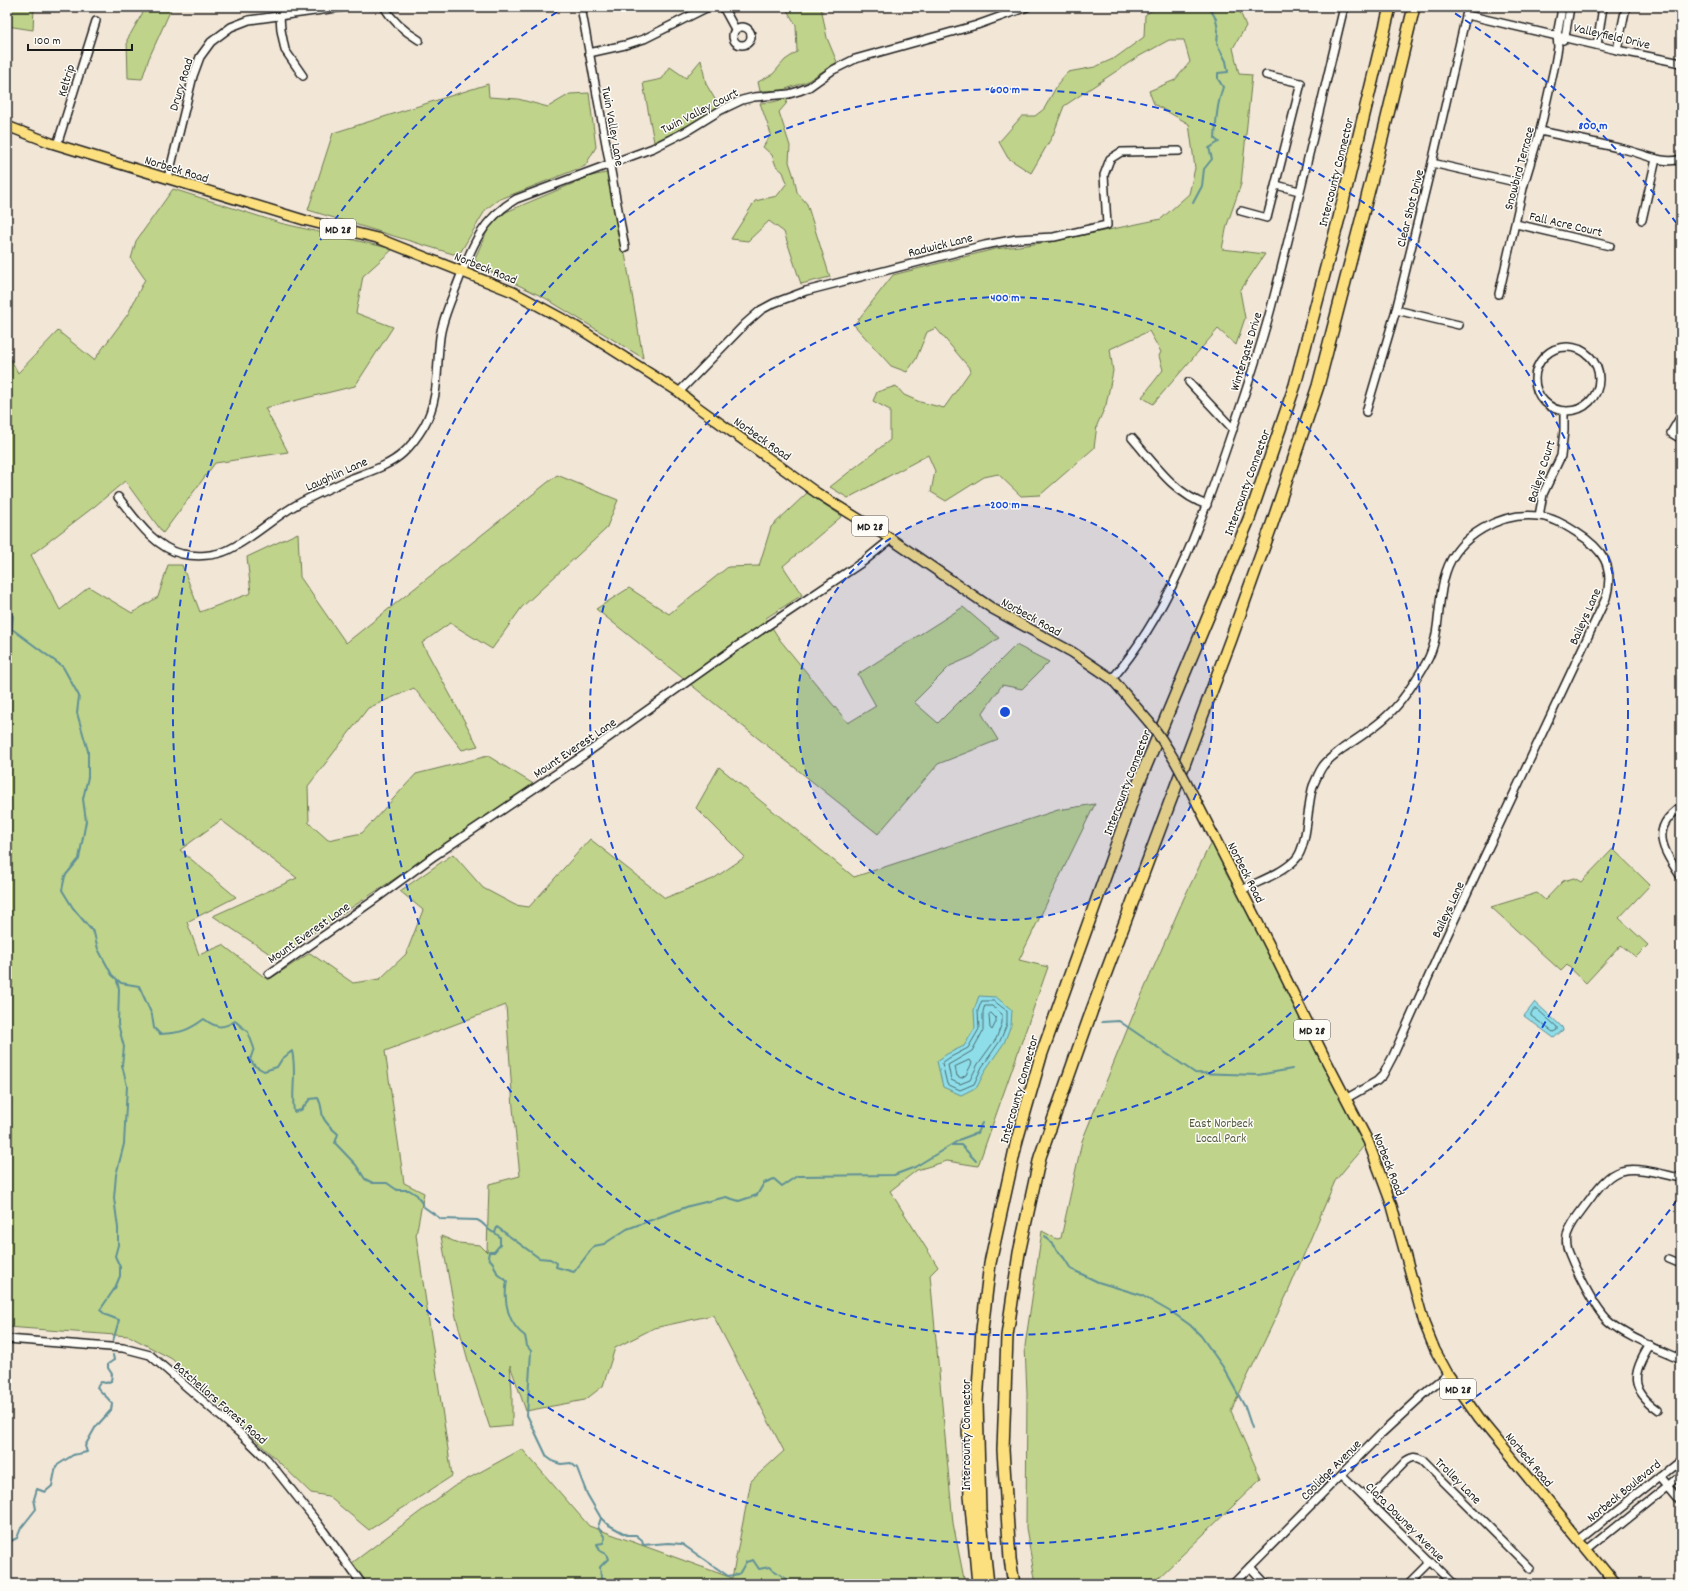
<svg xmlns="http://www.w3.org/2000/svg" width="1688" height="1591" viewBox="0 0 1688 1591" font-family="Dekko,sans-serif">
<rect width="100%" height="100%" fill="#f2e6d7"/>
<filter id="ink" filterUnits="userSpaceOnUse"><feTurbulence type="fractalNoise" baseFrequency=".025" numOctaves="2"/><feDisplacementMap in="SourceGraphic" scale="8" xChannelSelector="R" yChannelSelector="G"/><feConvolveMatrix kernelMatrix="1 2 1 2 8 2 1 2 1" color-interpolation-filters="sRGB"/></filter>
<g filter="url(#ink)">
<g fill="#bfd48a" stroke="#6e7853">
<polygon points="7,7 34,7 33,30 7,26"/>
<polygon points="146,7 172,7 149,58 142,79 128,78 127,40"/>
<polygon points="785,7 821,7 827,38 837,62 806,82 783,90 760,91 758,82 773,74 785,60 797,52 796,25"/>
<polygon points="1157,7 1238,7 1246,26 1233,48 1239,74 1252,75 1241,184 1227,225 1222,249 1265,254 1240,291 1245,318 1236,345 1218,329 1153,404 1142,397 1163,370 1159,356 1161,352 1149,331 1110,349 1113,371 1106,405 1097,425 1094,448 1040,495 1021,496 998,474 984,477 946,501 931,492 935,471 928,455 848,498 830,487 890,440 890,410 873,401 877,392 896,386 904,395 920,402 944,408 971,370 936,328 927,332 916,359 907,372 891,366 854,325 893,275 995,249 1050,242 1161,219 1189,194 1195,168 1189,124 1154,104 1149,91 1175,80 1190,62 1184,40 1169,40 1136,58 1064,106 1053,135 1031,173 1008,158 999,142 1022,116 1035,116 1044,109 1059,82 1068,72 1095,67 1115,58 1144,37 1145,15"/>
<polygon points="701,60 706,84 719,106 693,123 654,142 643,83 662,79 670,67 686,78"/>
<polygon points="488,84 489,97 518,99 548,107 570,94 589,93 596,147 585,166 498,200 486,209 460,253 453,254 308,210 333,133"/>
<polygon points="788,98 786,104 779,112 790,146 789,162 794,177 797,192 807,204 830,277 801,284 784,232 769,221 748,241 731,239 755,201 777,196 787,183 783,172 776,166 772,155 763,147 771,134 760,103 773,102"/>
<polygon points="611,172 643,358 545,298 479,266 475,258 490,225 506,212 591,176"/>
<polygon points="173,189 280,223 393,249 363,276 356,313 393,327 355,386 265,408 288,452 215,463 163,533 125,481 95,506 31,555 60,610 89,587 132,613 158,597 168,565 182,565 200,612 251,593 247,557 298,533 300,577 346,643 557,475 618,500 606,529 522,607 492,649 450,623 422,643 478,746 462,750 414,688 368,708 308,786 309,823 328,840 362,833 416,774 488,756 535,785 276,958 213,916 297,878 221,820 180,850 236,897 187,922 199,955 223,945 268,980 310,953 353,983 380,979 406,954 423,910 400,891 453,854 483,888 515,905 529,907 590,839 665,898 713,879 745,857 696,808 719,767 854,877 1058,810 1095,804 1019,960 1048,967 978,1166 947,1161 917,1170 890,1191 938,1267 930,1275 953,1523 965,1584 362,1584 348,1566 453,1487 522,1449 589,1526 732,1578 751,1481 784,1451 713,1315 654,1328 615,1348 603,1386 585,1400 526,1411 510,1365 512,1391 512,1426 490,1428 469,1364 456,1317 441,1236 458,1243 480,1245 487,1252 489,1184 520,1176 513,1108 506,1005 385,1051 404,1183 424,1193 416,1235 452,1476 369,1530 328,1496 311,1493 172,1359 129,1336 7,1327 7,352 18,373 58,331 94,360 128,314 145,279 131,259 136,241"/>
<polygon points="807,493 842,516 783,566 802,595 766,618 780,640 848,723 876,706 858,674 963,607 999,638 973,656 950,666 914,702 938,723 1016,645 1049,662 1022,689 1002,685 982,714 998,740 938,764 878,834 596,609 629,588 669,614 728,567 759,566 771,527"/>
<polygon points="1213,838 1368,1141 1335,1181 1288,1292 1231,1411 1261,1479 1152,1584 1036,1584 1026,1528 1027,1393 1025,1346 1042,1231 1057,1239 1061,1238 1082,1141 1136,1008 1184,898"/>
<polygon points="1613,849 1650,885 1619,918 1648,945 1636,957 1621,945 1586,983 1567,965 1561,971 1491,907 1537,893 1545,900 1563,881 1574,878 1581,882"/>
</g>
<g fill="#8edeea" stroke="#609098">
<polygon points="979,996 996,997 1012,1010 1011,1025 1004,1043 986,1069 977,1087 961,1095 943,1087 937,1061 947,1054 964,1046 975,1028 974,1010"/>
<polygon points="1535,1002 1562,1027 1563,1030 1554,1038 1524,1016"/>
</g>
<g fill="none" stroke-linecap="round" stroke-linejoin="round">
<g stroke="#4a6a6e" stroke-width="1">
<polygon points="982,1001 994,1001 1007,1011 1007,1024 1000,1041 982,1067 974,1084 960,1090 947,1084 942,1063 949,1058 968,1048 979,1029 978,1011"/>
<polygon points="985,1006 992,1006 1002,1014 1002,1023 996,1039 978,1064 970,1080 960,1084 951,1080 948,1065 972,1051 983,1031 983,1012"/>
<polygon points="1534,1009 1537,1009 1557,1027 1557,1030 1553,1032 1531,1016 1531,1014"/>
<polygon points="991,1013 996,1018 996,1022 992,1030 990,1028 989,1015"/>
<polygon points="970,1060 972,1063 966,1075 961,1078 957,1076 955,1067"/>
</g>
<g stroke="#609098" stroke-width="2">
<path d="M 1193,203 L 1202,186 L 1204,169 L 1212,159 L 1209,148 L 1219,142 L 1215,139 C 1216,121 1217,104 1223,87 L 1218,79 L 1218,73 L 1228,72 L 1226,61 L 1217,44 L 1218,31 L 1216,19 L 1209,7"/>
<path d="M 7,608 L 13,616 L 12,629 L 63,667 L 79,696 L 77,713 L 88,751 L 88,777 L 83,799 L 86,821 L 79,859 L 65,876 L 62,890 L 73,908 L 94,933 L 98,949 L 112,975 L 121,983 L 139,986 L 152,1015 L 154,1028 L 160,1034 C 180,1033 188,1031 204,1019 C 216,1028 222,1029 235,1021 L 248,1032 L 254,1048 L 250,1060 L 255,1066 L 264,1071 L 277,1067 L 282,1059 L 292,1051 C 297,1072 291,1091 294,1112 L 301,1110 L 310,1099 L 318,1098 C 322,1105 321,1110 323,1117 C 326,1124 332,1129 338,1134 L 335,1143 L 356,1165 L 365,1179 L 373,1183 L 387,1183 L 397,1190 L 409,1190 L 417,1195 L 424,1207 L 441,1219 L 477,1220 C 485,1223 488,1232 495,1233 L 497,1227 L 539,1258 L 550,1259 L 557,1263 L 556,1267 L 574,1272 L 594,1246 L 604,1244 L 627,1229 L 689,1206 L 726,1197 L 739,1201 L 757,1195 L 764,1183 L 774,1179 L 782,1186 L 797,1176 L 894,1175 L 915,1167 L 961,1139 L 977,1133 L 982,1123"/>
<polyline points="1102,1022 1119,1021 1195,1073 1258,1075 1292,1069"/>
<polyline points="952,1145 961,1145 976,1161"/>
<path d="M 495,1233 L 500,1237 L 500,1245 L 494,1252 L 489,1252 L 488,1257 L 493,1263 L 498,1275 L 507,1281 C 503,1301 508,1324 525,1336 L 527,1346 L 531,1351 L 527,1415 L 547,1457 L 554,1462 L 561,1464 L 571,1463 L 577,1468 L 587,1494 L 601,1518 L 607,1524 L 627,1535 L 636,1535 L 642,1540 L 643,1545 L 668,1543 L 682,1544 L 728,1576 L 739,1574 L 746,1562 L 753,1560 L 759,1569 L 769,1567 L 794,1584"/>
<polyline points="1045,1236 1064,1258 1071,1269 1098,1282 1141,1295 1176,1315 1190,1325 1201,1336 1223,1367 1245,1407 1252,1428"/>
<polyline points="113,1341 119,1320 106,1315 100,1310 115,1288 120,1276 120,1267 115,1256 118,1245 118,1228 114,1198 116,1175 124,1144 127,1086 122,1065 124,1047 118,1024 119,989 117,981"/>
<polyline points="601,1518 598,1527 605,1538 603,1543 597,1544 600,1551 606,1554 608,1559 600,1567 601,1578 605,1584"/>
<path d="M 7,1543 L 17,1538 L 21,1528 L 36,1509 L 34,1499 L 37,1489 L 45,1492 L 52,1486 L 56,1466 L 73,1455 L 87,1452 L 85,1446 L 95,1428 L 111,1410 L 112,1404 C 108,1397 102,1394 97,1387 L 101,1382 L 106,1383 L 111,1381 L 112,1374 L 108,1368 L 108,1364 L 114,1360 L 113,1355"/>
</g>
<defs>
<g id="minor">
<path d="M 384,7 C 393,22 404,31 419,40"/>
<polyline points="581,7 625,248"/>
<polyline points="723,7 735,29"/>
<polyline points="1467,15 1617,50 1681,63"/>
<polyline points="280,16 281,30 285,50 303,76"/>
<circle cx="742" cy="36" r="9"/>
<polyline points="1563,40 1565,37 1570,7"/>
<polyline points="1597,45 1603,7"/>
<polyline points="1617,50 1626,7"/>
<polyline points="589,53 625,45 644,39 708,7"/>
<path d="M 1540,131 C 1569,137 1598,143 1627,150 C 1644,154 1664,165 1681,159"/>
<polyline points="57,145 96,21"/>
<polyline points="1432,163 1524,184"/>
<polyline points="168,178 193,76 200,57 211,42 231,27 249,20 344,7"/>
<polyline points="1276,185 1299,191"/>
<polyline points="1241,211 1267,218 1301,83 1266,75"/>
<polyline points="1642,220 1656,159"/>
<polyline points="1516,224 1610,246"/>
<polyline points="1499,294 1524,184 1540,131 1555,64 1558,47 1557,35 1561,14 1561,7"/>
<polyline points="1396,310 1459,325"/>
<circle cx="1567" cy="379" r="32"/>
<polyline points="1189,382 1233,429"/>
<polyline points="679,392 745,324 761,310 774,303 806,291 985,245 1017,239 1054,237 1107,225 1104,175 1110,159 1121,152 1179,151"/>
<polyline points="1366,412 1396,310 1432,163 1468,7"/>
<polyline points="1681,416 1671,433 1681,439"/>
<path d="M 1132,438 C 1154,463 1174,494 1207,505"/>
<path d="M 118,497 C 135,518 153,547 182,554 C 197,557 215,556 228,550 C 253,538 273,518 296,505 C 314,495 332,487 350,479 C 368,472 389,466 403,453 C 412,445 418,436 424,426 C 440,398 436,368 440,337 C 442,321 449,305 455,290 C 470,252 479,221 516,199 L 653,148 L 687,131 L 721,110 L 742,100 L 754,97 L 789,94 L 799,91 L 809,87 L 833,70 L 855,59 L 977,25 L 1027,7"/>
<polyline points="1539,516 1543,494 1561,456 1564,431 1564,411"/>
<path d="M 1112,679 C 1167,615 1197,534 1224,455 C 1241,406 1258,357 1271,308 C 1297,208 1320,107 1344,7"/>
<path d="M 1681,807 C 1648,829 1664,851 1681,877"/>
<path d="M 1242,890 C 1259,881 1281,874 1295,860 C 1308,848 1307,804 1313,786 C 1316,780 1319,771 1323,766 C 1328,759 1336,754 1342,749 C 1358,738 1378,726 1391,712 C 1404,700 1417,678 1426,663 C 1442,635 1436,601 1446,572 C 1458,535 1501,512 1538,516 C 1552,517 1565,525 1576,532 C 1603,549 1615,566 1606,598 L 1445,940 L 1393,1056 L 1383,1075 L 1377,1081 L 1347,1098"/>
<polyline points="269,974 377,898 434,856 584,755 736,647 864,561 891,539"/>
<path d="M 1681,1178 C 1665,1175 1637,1166 1621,1171 C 1608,1174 1597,1189 1590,1199 C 1582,1210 1571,1222 1567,1235 C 1566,1241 1566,1247 1569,1253 C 1576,1271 1595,1309 1608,1321 C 1626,1337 1659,1349 1681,1359"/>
<polyline points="1669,1259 1681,1264"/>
<polyline points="7,1339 123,1348 150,1355 242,1435 267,1459 317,1522 362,1584"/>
<path d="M 1650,1345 C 1631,1374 1630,1389 1659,1410"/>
<polyline points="1342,1475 1453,1584"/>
<polyline points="1661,1475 1681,1499"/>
<path d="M 1368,1500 L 1406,1461 C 1412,1457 1415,1456 1422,1460 L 1530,1568"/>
<polyline points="1580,1540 1681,1459"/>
<polyline points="1588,1550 1681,1475"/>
<polyline points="1250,1567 1266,1584"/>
<polyline points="1233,1584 1382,1433 1434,1385 1448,1374"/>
<polyline points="1409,1584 1431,1562"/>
</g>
<g id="major">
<polyline points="7,126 51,143 304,220 377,238 513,292 572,324 679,392 696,406 817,493 891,539 993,609 1072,652 1112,679 1149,722"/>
<polyline points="1196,801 1278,962 1325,1058 1368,1141 1392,1206 1424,1323 1435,1350 1448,1374 1479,1418 1615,1584"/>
</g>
<g id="highway">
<polyline points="975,1408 968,1423 970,1495 978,1584"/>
<polyline points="988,1584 980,1511 977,1403 982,1330 990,1263 1017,1140 1041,1056 1137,787 1249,519 1295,385 1339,218 1390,7"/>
<polyline points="1014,1584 1010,1559 1003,1450 1007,1336 1019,1253 1040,1157 1092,1010 1231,639 1272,524 1318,386 1377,159 1414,7"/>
</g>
</defs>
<use href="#minor" stroke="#1c1c1c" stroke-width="10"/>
<use href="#major" stroke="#1c1c1c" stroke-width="12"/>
<use href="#highway" stroke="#1c1c1c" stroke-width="14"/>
<use href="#minor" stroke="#fdfcf7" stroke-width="7"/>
<use href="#major" stroke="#fce080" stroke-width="9"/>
<use href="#highway" stroke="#fce080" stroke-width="11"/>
<defs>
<path id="major-bridge" d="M 1149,722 C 1168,746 1182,773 1196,801"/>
</defs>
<use href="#major-bridge" stroke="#1c1c1c" stroke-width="12" stroke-linecap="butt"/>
<use href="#major-bridge" stroke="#fce080" stroke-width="9"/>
</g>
</g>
<circle cx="1005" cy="712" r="208" fill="#1d4ed8" fill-opacity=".12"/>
<g fill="none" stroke="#1d4ed8" stroke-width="2" stroke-dasharray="7 5">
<circle cx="1005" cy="712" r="208"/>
<circle cx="1005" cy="712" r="415"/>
<circle cx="1005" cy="712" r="623"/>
<path d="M1677 1200A831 831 0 1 1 565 7M1445 7A831 831 0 0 1 1677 224"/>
</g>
<g text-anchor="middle" stroke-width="3" stroke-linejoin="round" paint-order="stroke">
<g fill="#fdfcf7" stroke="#605f5e" stroke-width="1">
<rect x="320" y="219" width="36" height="20" rx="3"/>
<rect x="852" y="516" width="36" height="20" rx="3"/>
<rect x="1294" y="1020" width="36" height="20" rx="3"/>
<rect x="1440" y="1379" width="36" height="20" rx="3"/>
</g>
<g font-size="12" font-weight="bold" fill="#1c1c1c">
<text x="338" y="233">MD 28</text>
<text x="870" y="530">MD 28</text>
<text x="1312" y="1034">MD 28</text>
<text x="1458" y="1393">MD 28</text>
</g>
<g font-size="13" fill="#1c1c1c" stroke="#fdfcf7">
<text transform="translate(1612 35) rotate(13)" y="5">Valleyfield Drive</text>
<text transform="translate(65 80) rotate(-73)" y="5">Keltrip</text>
<text transform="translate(180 84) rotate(-73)" y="5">Drury Road</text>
<text transform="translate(699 110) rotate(-27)" y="5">Twin Valley Court</text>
<text transform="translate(614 126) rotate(80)" y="5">Twin Valley Lane</text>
<text transform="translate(177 168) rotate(17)" y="5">Norbeck Road</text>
<text transform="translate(1518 168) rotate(-75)" y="5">Snowbird Terrace</text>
<text transform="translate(1335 172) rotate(-76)" y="5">Intercounty Connector</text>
<text transform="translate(1409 208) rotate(-76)" y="5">Clear Shot Drive</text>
<text transform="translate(1566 223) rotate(13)" y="5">Fall Acre Court</text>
<text transform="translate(940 244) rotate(-14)" y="5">Radwick Lane</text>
<text transform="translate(486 267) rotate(22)" y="5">Norbeck Road</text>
<text transform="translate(1245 351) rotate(-73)" y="5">Wintergate Drive</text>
<text transform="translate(763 438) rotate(35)" y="5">Norbeck Road</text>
<text transform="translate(1540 471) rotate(-72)" y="5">Baileys Court</text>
<text transform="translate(336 473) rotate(-24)" y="5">Laughlin Lane</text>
<text transform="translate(1246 482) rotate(-70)" y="5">Intercounty Connector</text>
<text transform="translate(1032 616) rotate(29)" y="5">Norbeck Road</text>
<text transform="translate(1584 616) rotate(-66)" y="5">Baileys Lane</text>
<text transform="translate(574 747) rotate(-34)" y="5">Mount Everest Lane</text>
<text transform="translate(1126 782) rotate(-69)" y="5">Intercounty Connector</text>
<text transform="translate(1247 872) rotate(63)" y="5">Norbeck Road</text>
<text transform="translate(1447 909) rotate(-65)" y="5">Baileys Lane</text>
<text transform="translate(308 932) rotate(-35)" y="5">Mount Everest Lane</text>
<text transform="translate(1018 1089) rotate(-74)" y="5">Intercounty Connector</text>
<text transform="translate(1390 1164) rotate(69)" y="5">Norbeck Road</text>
<text transform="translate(221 1402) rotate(41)" y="5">Batchellors Forest Road</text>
<text transform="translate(965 1435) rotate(-90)" y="5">Intercounty Connector</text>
<text transform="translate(1530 1459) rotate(50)" y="5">Norbeck Road</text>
<text transform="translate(1330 1469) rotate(-45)" y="5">Coolidge Avenue</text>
<text transform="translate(1459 1480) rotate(45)" y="5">Trolley Lane</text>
<text transform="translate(1623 1490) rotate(-39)" y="5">Norbeck Boulevard</text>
<text transform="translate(1406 1521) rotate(45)" y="5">Clara Downey Avenue</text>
</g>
<g font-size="13" fill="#555c42" stroke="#fdfcf7">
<text x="1221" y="1127">East Norbeck<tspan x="1221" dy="15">Local Park</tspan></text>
</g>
</g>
<circle cx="1005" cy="712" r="6" fill="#1d4ed8" stroke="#fdfcf7" stroke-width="2"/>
<g font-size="12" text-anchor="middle" font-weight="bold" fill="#1d4ed8" stroke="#fdfcf7" stroke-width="3" stroke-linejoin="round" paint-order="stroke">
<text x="1005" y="93">600 m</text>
<text x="1593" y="129">800 m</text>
<text x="1005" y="301">400 m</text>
<text x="1005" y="508">200 m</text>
</g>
<rect width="1688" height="1591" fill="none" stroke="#fdfcf7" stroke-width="24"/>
<rect x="12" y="12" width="1664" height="1567" fill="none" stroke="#1c1c1c" stroke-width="1.5" filter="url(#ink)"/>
<path d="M28 44v6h104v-6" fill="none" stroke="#1c1c1c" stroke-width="2"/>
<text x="34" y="44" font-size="12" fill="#1c1c1c" stroke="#fdfcf7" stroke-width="3" paint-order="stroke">100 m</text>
</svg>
